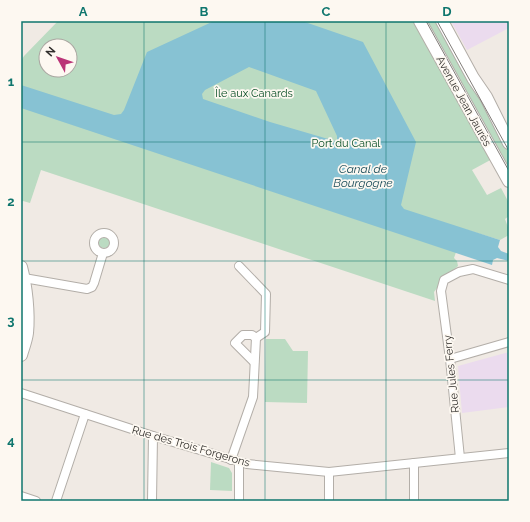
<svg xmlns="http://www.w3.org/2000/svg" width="530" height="522" viewBox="0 0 530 522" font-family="Raleway,sans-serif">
<rect width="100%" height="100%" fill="#f0eae4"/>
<g fill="#ebdbee">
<polygon points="451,21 509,21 509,28 467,50"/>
<polygon points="509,352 509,407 462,413 458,366"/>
</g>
<g fill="#bbdbc2" fill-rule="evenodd">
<path d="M 58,21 L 417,21 L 494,158 L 472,170 L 487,195 L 501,188 L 509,203 L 509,216 L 505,219 L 509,230 L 509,235 L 500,240 L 464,229 L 454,258 L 457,261 L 458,266 L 448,274 L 434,292 L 435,301 L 41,170 L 30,203 L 23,201 L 21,202 L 21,61 L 24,56 ZM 46,46 L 70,46 L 70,70 L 46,70 Z"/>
<polygon points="424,21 438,21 509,149 509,175"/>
<circle cx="104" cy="242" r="6"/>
<polygon points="266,339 285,339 293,351 308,351 307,403 265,402"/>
<polygon points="211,462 229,468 232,473 232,491 210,490"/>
</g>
<path fill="#87c2d3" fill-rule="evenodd" d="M 214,21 L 302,21 L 363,42 L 416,142 L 401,205 L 404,209 L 500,240 L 498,247 L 501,251 L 509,254 L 509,261 L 497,258 L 493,260 L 492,265 L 21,108 L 21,85 L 114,115 L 121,114 L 124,110 L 147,52 ZM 249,67 L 316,91 L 337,136 L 337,140 L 335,141 L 270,122 L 203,99 L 202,94 L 205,90 Z"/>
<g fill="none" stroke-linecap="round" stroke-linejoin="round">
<defs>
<g id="minor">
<circle cx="104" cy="243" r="10"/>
<polyline points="239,266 266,294 265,332 256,338"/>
<polyline points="24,278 87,289 92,287 94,283 103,253"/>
<polyline points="450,359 509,342"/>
<polyline points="254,362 235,343 243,335 252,335 256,338"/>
<polyline points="21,393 153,436 247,464 329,472 509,453"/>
<polyline points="460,458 450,359 441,291 444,280 459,272 473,269 509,280"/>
<polyline points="231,460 253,397 256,338"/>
<polyline points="21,496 36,501"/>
<polyline points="56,501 85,414"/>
<polyline points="152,501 153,436"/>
<polyline points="239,501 239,462"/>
<polyline points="329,501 329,472"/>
<polyline points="414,501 414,463"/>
</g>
<g id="secondary">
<polyline points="420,21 509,181"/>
<polyline points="442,21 473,78 486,97 509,143"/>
<path d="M 21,267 C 26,286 29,313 27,333 C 26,341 23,348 21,355"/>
</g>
</defs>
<use href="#minor" stroke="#b3aea8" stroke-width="10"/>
<use href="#secondary" stroke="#b3aea8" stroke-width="14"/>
<use href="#minor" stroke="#fff" stroke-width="8"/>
<use href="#secondary" stroke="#fff" stroke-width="12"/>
<g stroke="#817d79" stroke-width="1">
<polyline points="426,21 509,171"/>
<polyline points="437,21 509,151"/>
</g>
</g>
<path fill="none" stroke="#0f766e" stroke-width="1" stroke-opacity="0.55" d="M 144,21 L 144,501M 265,21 L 265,501M 386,21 L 386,501M 21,142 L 509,142M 21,261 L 509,261M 21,380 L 509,380"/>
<g text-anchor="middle" stroke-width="3.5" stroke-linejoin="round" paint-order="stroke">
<g font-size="11" fill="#084e25" stroke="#fdf8f1">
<text x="254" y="97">Île aux Canards</text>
<text x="346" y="147">Port du Canal</text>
</g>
<g font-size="11" fill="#302e2b" stroke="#fdf8f1">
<text transform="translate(464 101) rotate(61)" y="4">Avenue Jean Jaurès</text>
<text transform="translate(451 374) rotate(-96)" y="4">Rue Jules Ferry</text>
<text transform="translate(191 446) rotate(16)" y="4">Rue des Trois Forgerons</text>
</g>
<g font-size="12" font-style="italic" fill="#194c59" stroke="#fdf8f1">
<text x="363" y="173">Canal de<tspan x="363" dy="14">Bourgogne</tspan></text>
</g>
</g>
<rect width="530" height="522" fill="none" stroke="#fdf8f1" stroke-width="44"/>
<g transform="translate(58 58) rotate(310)"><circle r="19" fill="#fdf8f1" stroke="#aba7a2"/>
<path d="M0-3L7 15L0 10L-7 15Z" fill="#ba3477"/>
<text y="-6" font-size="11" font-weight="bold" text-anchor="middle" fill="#302e2b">N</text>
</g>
<rect x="22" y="22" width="486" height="478" fill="none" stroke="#0f766e" stroke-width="1.5"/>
<g font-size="13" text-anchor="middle" font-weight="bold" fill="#0f766e">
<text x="83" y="16">A</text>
<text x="204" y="16">B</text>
<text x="326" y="16">C</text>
<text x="447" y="16">D</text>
<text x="11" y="86">1</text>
<text x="11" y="206">2</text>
<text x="11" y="325">3</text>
<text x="11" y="445">4</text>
</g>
</svg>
